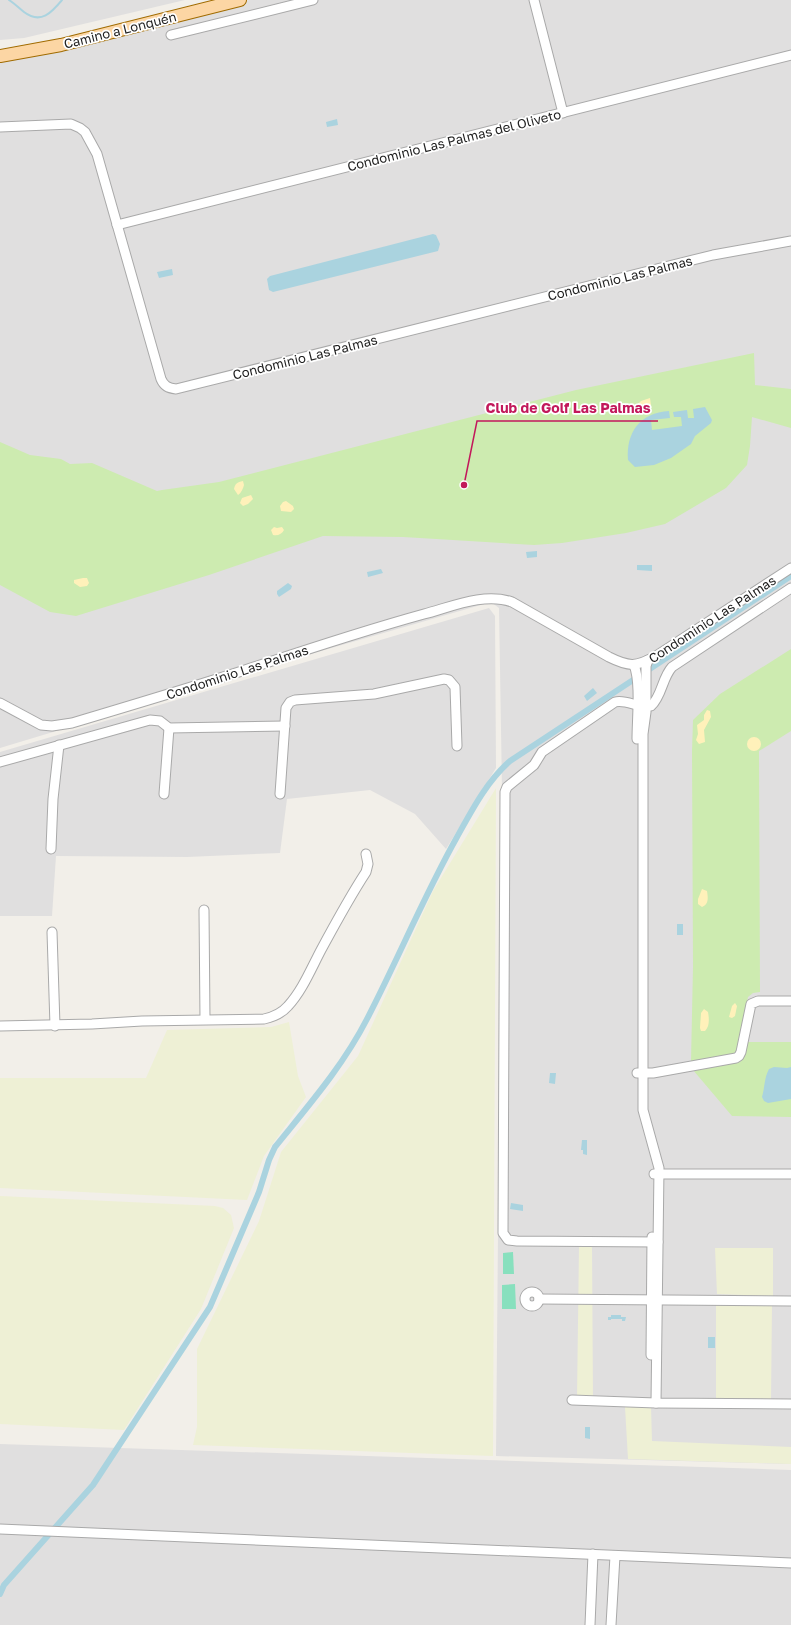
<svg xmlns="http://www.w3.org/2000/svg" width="791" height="1625" viewBox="0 0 791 1625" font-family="'Golos Text',sans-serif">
<rect width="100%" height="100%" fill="#f2efe9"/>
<g fill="#e0dfdf">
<polygon points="0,0 185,0 24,38 0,40"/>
<polygon points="249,0 791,0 791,1464 496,1456 502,789 499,608 491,602 321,651 0,748 0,60 18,59"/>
<polygon points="489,608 495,616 496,768 446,849 415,814 370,790 287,799 280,853 187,857 56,856 52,916 0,916 0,752"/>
<polygon points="0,1444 791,1470 791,1625 0,1625"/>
</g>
<g fill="#eef0d5">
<polygon points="496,788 493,1456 193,1445 197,1427 197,1349 259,1221 281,1152 358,1056 433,891"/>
<polygon points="289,1022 298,1076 306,1097 264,1156 247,1200 0,1188 0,1078 146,1078 167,1030 271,1027"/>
<polygon points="0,1196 215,1206 223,1208 231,1215 234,1228 201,1309 124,1430 0,1424"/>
<polygon points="579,1247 592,1247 593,1398 577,1398"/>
<polygon points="715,1248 773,1248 773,1296 717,1294"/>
<polygon points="716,1305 772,1305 771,1399 716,1398"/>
<polygon points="625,1407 651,1407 652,1441 791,1447 791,1464 628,1459"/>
</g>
<g fill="#cdebb0">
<polygon points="754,353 755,385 791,389 791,428 752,417 750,446 747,465 726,488 665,524 626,533 562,543 534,545 403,537 323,536 209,575 76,616 50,612 0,585 0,442 30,455 61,459 70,464 92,463 157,491 162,490 219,482 576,390"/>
<polygon points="791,649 791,731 759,751 760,992 753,993 748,997 736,1054 691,1062 693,966 692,751 693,720 720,694"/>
<polygon points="747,1042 791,1042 791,1117 732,1116 693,1070 740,1062 743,1058"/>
</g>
<g fill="#fff1ba">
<polygon points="650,398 651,405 639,407 637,405 641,401"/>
<path d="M 243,481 L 244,485 C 243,489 241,493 238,495 L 234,489 C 235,484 237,482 243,481 Z"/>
<polygon points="251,495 253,499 248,504 243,506 240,503 242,498"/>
<polygon points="286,501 293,506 294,509 291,512 281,511 280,506 283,502"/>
<path d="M 274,527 L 277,528 L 282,527 L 284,530 C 282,534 278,536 273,535 L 271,530 Z"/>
<polygon points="83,578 87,578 89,583 87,586 80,587 74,583 74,580"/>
<polygon points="707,710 710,711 711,717 704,730 705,742 699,744 696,740 698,734 697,725 704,720 704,715"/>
<circle cx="754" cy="744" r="7"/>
<path d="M 702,889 L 707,891 C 708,898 709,904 702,907 L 698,904 L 698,899 Z"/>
<polygon points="735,1003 737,1006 735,1016 732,1018 729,1017 732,1006"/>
<path d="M 704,1009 L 708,1012 C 709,1018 710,1026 705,1031 L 701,1031 L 700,1028 L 701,1013 Z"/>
</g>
<g fill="#88e0be">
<polygon points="513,1252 514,1274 503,1274 503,1253"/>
<polygon points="515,1284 516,1309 502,1309 502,1285"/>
</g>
<g fill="#aad3df">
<polygon points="337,119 338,125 327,127 326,122"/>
<polygon points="433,234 436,235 440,244 438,251 273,292 269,290 267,279 270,276"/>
<polygon points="172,269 173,275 159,278 157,272"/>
<path d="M 705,407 L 712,420 L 711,423 L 695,436 L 691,444 L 671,458 L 654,465 L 635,467 L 628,460 C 626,432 640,413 669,411 L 670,418 L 651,420 L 652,430 L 682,426 L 681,417 L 674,417 L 673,412 L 687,410 L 688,418 L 694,418 L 693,409 Z"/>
<polygon points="537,551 537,557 527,558 526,552"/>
<polygon points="637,565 652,565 652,571 637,570"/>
<polygon points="381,569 383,573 368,577 367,572"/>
<polygon points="288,583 292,586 291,589 279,597 277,594 277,591"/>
<polygon points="593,688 597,693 587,701 584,696"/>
<rect x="677" y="924" width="6" height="11"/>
<path d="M 774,1067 L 787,1068 L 791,1067 L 791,1099 L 768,1103 L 764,1101 L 762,1097 C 765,1087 764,1078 769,1069 Z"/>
<polygon points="550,1073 556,1073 555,1084 549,1083"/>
<polygon points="582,1140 587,1140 587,1155 583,1154 583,1150 581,1150"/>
<polygon points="511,1203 523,1205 523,1211 510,1209"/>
<polygon points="611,1315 621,1315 621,1317 626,1317 625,1321 622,1321 622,1319 611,1319 611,1320 608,1320 608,1317 611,1317"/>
<rect x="708" y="1337" width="7" height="11"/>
<polygon points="585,1427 590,1427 590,1439 585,1438"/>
</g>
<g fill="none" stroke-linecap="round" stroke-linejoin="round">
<path stroke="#aad3df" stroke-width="2" d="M 9,0 C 15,4 19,8 24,12 C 41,25 52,12 62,0"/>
<path stroke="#aad3df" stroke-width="6" d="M 0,1594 L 4,1585 L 93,1485 L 210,1307 L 259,1192 L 269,1160 L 275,1147 C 308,1106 343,1066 367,1019 C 398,959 424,896 457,837 C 472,810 487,781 510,761 L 791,576"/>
<defs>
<g id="minor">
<polyline points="534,0 563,113"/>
<polyline points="171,35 313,0"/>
<path d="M 0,127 L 71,124 L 80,128 L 85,132 L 97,154 L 161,379 C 164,386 168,388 176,389 L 713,255 L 791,241"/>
<polyline points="117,225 791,55"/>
<polyline points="648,660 646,666 646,712 643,734 643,1110 659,1168 656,1403"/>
<path d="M 634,665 C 641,682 637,719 637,739"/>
<path d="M 0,703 L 41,725 L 52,726 L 72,723 C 129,706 186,689 242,671 C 302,651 362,631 424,614 C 451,607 484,592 512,602 L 609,657 C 629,667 636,667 656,656 L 791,568"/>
<polyline points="0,762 150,720 160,721 169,728 285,726"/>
<polyline points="164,794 169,728"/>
<polyline points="280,794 286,708 290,702 295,700 374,694 444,679 449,680 455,687 457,746"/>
<polyline points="51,849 53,799 59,745"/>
<polyline points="204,910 205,1019"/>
<polyline points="52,932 55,1026"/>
<path d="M 0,1026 L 92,1024 L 142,1021 L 264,1019 C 273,1017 282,1013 288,1006 C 302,991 311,969 321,950 C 335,924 349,898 366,872 L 368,864 L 366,854"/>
<polyline points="637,1073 653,1073 736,1058 739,1056 741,1052 751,1004 758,1001 791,1001"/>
<polyline points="654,1174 791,1174"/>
<path d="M 658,1242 L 517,1241 L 508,1240 L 503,1233 L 505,792 L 507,787 L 534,765 L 542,752 L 615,702 C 627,699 639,709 651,706 C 662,696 662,678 672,667 L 791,588"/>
<circle cx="532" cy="1299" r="7"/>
<polyline points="539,1299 791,1301"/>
<polyline points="651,1355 652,1237"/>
<polyline points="572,1400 656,1403 791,1404"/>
<polyline points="0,1529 791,1563"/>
<polyline points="590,1625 593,1554"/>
<polyline points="611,1625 615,1556"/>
</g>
<polyline id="major" points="0,56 61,45 240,0"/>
</defs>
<use href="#minor" stroke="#a9a9a9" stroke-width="11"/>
<use href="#major" stroke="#a06b00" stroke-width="14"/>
<use href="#minor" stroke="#fff" stroke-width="9"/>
<use href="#major" stroke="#fcd6a4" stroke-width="12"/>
</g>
<g text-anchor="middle" stroke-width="3.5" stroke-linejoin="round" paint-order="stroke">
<g font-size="13" fill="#222" stroke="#fff">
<text transform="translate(120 30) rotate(-14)" y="5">Camino a Lonquén</text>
<text transform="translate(454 140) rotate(-14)" y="5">Condominio Las Palmas del Oliveto</text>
<text transform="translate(620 278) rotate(-14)" y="5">Condominio Las Palmas</text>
<text transform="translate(305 357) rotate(-14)" y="5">Condominio Las Palmas</text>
<text transform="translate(712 619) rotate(-33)" y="5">Condominio Las Palmas</text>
<text transform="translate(237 672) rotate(-18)" y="5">Condominio Las Palmas</text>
</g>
</g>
<path fill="none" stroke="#c2185b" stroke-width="1.5" d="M464 485L477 421H658"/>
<circle fill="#c2185b" stroke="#fff" stroke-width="1.5" cx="464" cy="485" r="4"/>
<g font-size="14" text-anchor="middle" font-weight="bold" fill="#c2185b" stroke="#fff" stroke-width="3.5" stroke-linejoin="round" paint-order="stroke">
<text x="568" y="413">Club de Golf Las Palmas</text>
</g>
</svg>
